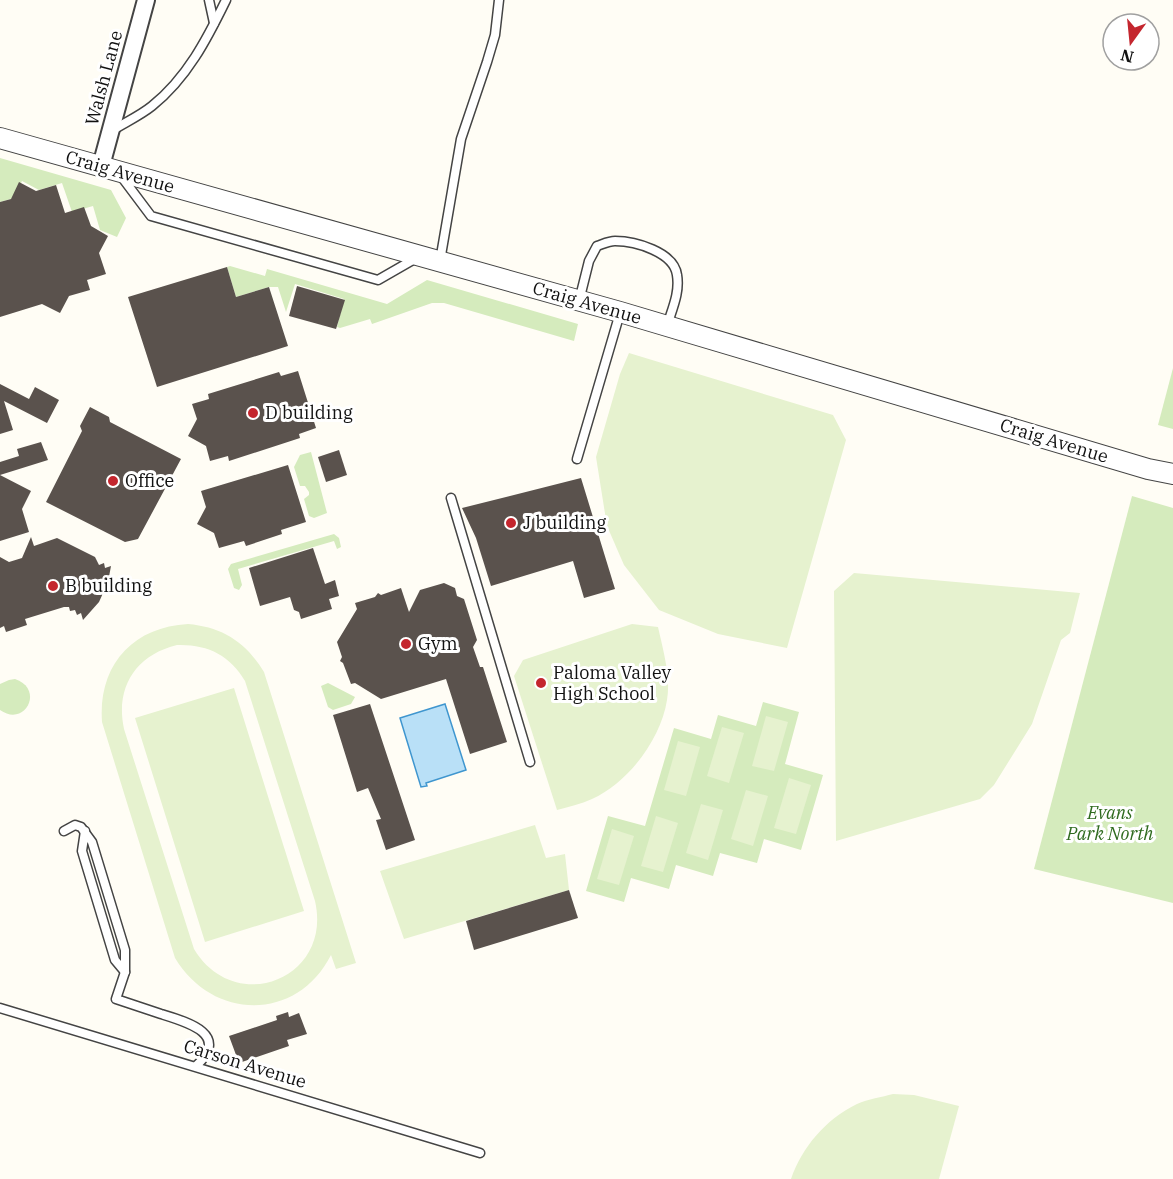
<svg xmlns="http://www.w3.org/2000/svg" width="1173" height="1179" viewBox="0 0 1173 1179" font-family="'IBM Plex Serif',serif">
<rect width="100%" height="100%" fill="#fffdf5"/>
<g fill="#d5ebbd">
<polygon points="0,158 111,190 126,218 117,237 100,230 93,206 72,212 62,183 39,190 22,181 14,198 0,202"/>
<polygon points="230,266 265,276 267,269 387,304 427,280 578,324 574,341 444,303 432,303 372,324 370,319 340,328 337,327 344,299 295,284 286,312 278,287 269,287 236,297 227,267"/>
<polygon points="1173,368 1173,429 1158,425"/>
<polygon points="311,452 327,513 314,518 309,516 304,499 309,495 309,492 305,486 300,486 294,467 300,455"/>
<polygon points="1132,496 1173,508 1173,903 1034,869"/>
<polygon points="334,534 339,538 341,547 337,549 334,541 238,569 242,585 239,590 234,588 228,569 231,564"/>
<path d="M 15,679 C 45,689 25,728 0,710 L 0,684 L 9,680 Z"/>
<polygon points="328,683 355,697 351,704 333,710 328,707 321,686"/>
<polygon points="763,702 799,712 785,764 823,775 801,850 764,839 757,863 720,853 713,876 676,865 669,889 631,878 624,902 586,891 608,816 645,826 674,728 711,739 718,715 756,726"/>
</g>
<g fill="#e6f2cf" fill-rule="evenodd">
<polygon points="629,353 833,415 846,440 787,648 718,634 659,610 624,565 607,526 596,457 620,374"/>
<polygon points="854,573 1080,593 1070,633 1061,640 1032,724 994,785 980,799 836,841 834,591"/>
<path d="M 188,624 C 222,627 246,642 264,672 L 356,963 L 336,969 L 331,955 C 297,1022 213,1021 175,958 L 102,722 C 98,666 132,627 188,624 ZM 177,645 C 207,644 230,655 245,681 L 315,901 C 333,979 235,1017 194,949 L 124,729 C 115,687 136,655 177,645 Z"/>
<path d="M 632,624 L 658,627 C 663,650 671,676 667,700 C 661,739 628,783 592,799 C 581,804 568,807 557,810 L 514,676 L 523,660 Z"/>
<polygon points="234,688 304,911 205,942 135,718"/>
<polygon points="766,716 788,722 774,771 752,766"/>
<polygon points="722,727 744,733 729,783 707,776"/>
<polygon points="678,741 700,747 686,796 664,790"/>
<polygon points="789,778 811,785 796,834 774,828"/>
<polygon points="746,790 768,796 753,846 731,839"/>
<polygon points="701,804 723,810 708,860 686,853"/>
<polygon points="656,816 678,823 663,872 641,866"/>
<polygon points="535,825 546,858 565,854 569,890 404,939 380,871"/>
<polygon points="612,829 634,836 619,885 597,879"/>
<path d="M 893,1094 L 914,1095 L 959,1106 L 939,1179 L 791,1179 C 802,1147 826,1119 857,1104 C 868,1099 882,1097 893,1094 Z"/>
</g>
<polygon fill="#b9e0f7" stroke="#3f96cf" stroke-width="1.5" points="445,704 466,770 426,783 427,786 421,787 400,718"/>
<g fill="#5a524d">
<polygon points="19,182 36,191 56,185 65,213 84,207 91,226 108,236 99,253 106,274 87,280 90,290 69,296 60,313 42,304 0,317 0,202 11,199"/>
<polygon points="227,267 236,297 269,287 288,346 157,387 128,297"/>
<polygon points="297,286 345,300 336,329 289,316"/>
<polygon points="298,371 316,428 299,434 300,438 229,461 228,456 210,461 206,446 188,436 197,419 192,404 209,399 208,394 279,372 281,376"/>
<polygon points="0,384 29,399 35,387 59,400 47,423 4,401 13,430 0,434"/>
<polygon points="90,407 109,417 110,422 181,459 138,539 125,542 46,502 82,431 80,426"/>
<polygon points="41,442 48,460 0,475 0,462 19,456 17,449"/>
<polygon points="339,450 347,475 326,482 318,457"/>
<polygon points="288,465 306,522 281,530 282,534 246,546 244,541 219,548 214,533 197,524 206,507 201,491"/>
<polygon points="0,475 31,491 22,509 29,532 0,541"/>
<polygon points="581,478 615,589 584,598 573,561 491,586 476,538 462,508"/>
<polygon points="31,537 34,546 57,538 95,557 99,565 104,563 105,568 111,566 108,582 99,602 83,620 81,613 77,615 75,610 70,611 69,607 64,607 25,619 27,625 6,632 4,626 0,628 0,557 9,562 22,558"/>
<polygon points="313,548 325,584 335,580 339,596 329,599 332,609 301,619 299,612 294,610 290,597 260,606 249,568"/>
<polygon points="444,583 455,588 457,596 464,599 477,640 473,647 480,667 483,667 507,742 470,754 446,679 381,699 355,683 351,684 343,663 340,661 342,657 337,642 357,609 355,603 375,597 378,593 381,595 401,588 409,612 420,590"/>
<polygon points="370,704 415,840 386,850 376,820 381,819 368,788 357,792 333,715"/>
<polygon points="569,890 578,918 474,950 466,921"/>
<polygon points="288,1012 289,1017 299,1013 307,1034 287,1040 289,1046 239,1063 229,1036 277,1020 276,1016"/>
</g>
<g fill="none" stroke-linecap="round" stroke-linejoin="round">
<defs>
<g id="service">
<polyline points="209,0 214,23"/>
<path d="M 113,130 C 126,122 141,115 152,106 C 187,78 207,39 226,0"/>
<polyline points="121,176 151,216 378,280 418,257"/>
<polyline points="440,261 461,139 487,62 495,35 499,0"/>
<path d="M 579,301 L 589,261 L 597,246 C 603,244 609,241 615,241 C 635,241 674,252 677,275 C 680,293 672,309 667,326"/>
<polyline points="577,459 620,313"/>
<polyline points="451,498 530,762"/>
<path d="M 64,831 L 75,825 L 81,827 L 92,842 L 125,950 L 125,972 L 116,999 C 131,1004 146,1009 161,1014 C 187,1022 231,1034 196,1066"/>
<polyline points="85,831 82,851 115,960 125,972"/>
<polyline points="0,1008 480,1153"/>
</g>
<polyline id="minor" points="101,166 146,0"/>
<polyline id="tertiary" points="0,138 620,312 1148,469 1173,474"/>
</defs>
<use href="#service" stroke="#444" stroke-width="11"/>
<use href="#minor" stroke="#444" stroke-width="20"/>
<use href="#tertiary" stroke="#444" stroke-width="22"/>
<use href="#service" stroke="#fff" stroke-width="8"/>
<use href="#minor" stroke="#fff" stroke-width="16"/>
<use href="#tertiary" stroke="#fff" stroke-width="20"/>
</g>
<g fill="#c4262e" stroke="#fff" stroke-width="2">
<circle cx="253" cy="413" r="6"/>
<circle cx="113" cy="481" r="6"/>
<circle cx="511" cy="523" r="6"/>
<circle cx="53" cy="586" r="6"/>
<circle cx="406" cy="644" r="6"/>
<circle cx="541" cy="683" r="6"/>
</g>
<g text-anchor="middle" stroke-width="6" stroke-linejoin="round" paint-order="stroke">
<g font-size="18" fill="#111" stroke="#fff">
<text transform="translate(104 78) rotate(-75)" y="6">Walsh Lane</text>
<text transform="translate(120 172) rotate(16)" y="6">Craig Avenue</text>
<text transform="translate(587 303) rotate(16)" y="6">Craig Avenue</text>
<text transform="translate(1054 441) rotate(17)" y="6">Craig Avenue</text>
<text transform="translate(245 1064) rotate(17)" y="6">Carson Avenue</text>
</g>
<g font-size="18" fill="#111" stroke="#fff" text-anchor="start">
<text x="265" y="419">D building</text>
<text x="125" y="487">Office</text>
<text x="523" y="529">J building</text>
<text x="65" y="592">B building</text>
<text x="418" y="650">Gym</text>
<text x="553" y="679">Paloma Valley<tspan x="553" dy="21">High School</tspan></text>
</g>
<g font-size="18" font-style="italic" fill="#2f6b1f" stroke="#fff">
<text x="1110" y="819">Evans<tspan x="1110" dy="21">Park North</tspan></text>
</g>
</g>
<g transform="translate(1131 42) rotate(195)"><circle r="28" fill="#ffffff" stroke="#a0a0a0" stroke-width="1.5"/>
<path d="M0-4.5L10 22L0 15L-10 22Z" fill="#c4262e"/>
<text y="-9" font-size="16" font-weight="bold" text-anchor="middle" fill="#111111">N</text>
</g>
</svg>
